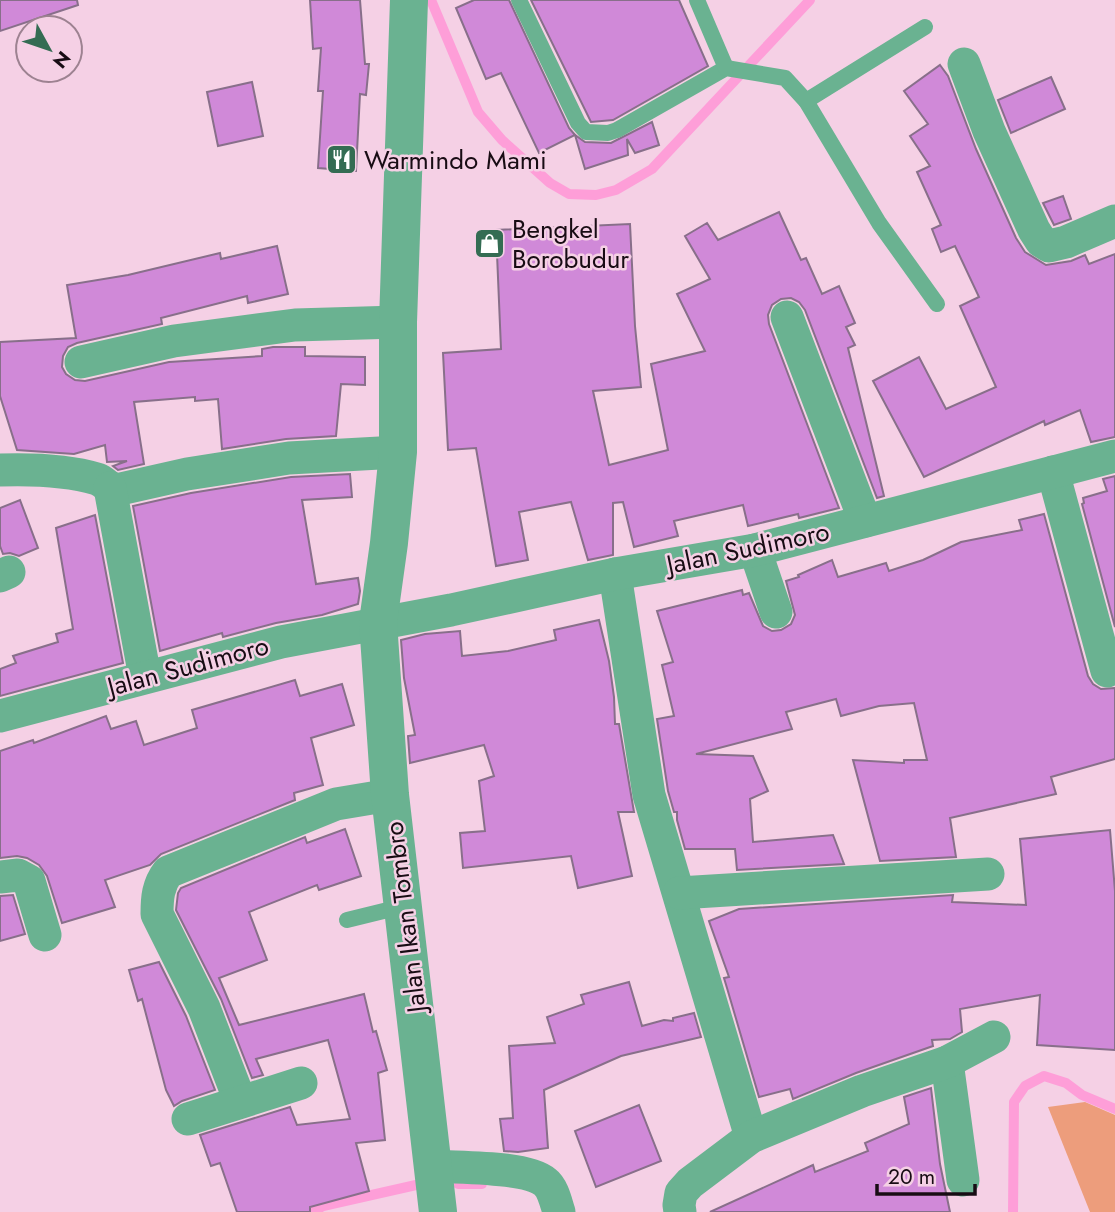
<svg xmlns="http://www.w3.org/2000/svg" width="1115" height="1212" viewBox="0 0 1115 1212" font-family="Jost,sans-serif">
<rect width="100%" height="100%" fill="#f5d0e5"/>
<polygon fill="#ed9d7c" points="1085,1102 1115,1115 1115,1212 1090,1212 1048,1107"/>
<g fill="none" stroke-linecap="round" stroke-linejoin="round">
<g stroke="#fe9ed8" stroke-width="10">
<polyline points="431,0 478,112 502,140 550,183 569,194 596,195 616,190 652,169 810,0"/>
<polyline points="458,1184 482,1184"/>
<polyline points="313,1212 323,1206 416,1185 427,1184"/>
<polyline points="1013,1212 1014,1102 1025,1086 1044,1076 1066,1083 1082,1095 1115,1109"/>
</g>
</g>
<g fill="#d089d8" stroke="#886f8a" stroke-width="2">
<polygon points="0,0 77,0 78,5 0,31"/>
<polygon points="310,0 360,0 365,64 369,64 366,95 360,94 356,171 318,168 323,91 318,91 321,48 313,49"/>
<polygon points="474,0 509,0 569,128 575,135 539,153 501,73 486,79 456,8"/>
<polygon points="531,0 679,0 708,66 613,120 591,122"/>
<polygon points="940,65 948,76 976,149 1016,238 1025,252 1046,265 1071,261 1085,255 1089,264 1115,254 1115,437 1091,442 1080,410 1045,425 1044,421 924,477 873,381 919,357 946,409 996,387 960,306 979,297 955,246 941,252 932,229 941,225 917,172 930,166 910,136 928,124 904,91"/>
<polygon points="1051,77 1065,109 1011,133 998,100"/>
<polygon points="252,82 263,136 218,146 207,92"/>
<polygon points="652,122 659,145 635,153 627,139 628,155 585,169 575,135 585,142 611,143"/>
<polygon points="1063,196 1071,219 1054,225 1043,203"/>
<polygon points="779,212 801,260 806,258 822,294 839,286 855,323 846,327 855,345 848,348 884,496 877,498 805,310 799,302 791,298 781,299 772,305 768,315 769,324 839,508 799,518 798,514 748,526 743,505 674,521 678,536 634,547 623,502 613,503 613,555 588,560 571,502 519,512 528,560 496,566 476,448 448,450 443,353 501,349 496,230 630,224 635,326 641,387 593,391 609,465 668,450 651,364 705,351 677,294 710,279 685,236 707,223 718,240"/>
<polygon points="277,246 288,294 248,303 247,296 161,318 162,324 77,343 68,347 63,356 62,367 66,374 75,380 85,381 169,362 262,356 262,349 273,347 305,347 305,356 365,357 365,385 341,384 336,436 286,439 222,449 218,399 195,401 195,397 134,402 144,464 118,470 113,466 127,461 107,462 105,445 74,454 17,450 0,396 0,342 76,338 67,285 128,275 220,253 221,259"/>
<polygon points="350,474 352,497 302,500 316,584 358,578 360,591 358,604 322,615 276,623 223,637 222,633 160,651 133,506 191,493 291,477"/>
<polygon points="1115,476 1115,627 1082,504 1084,503 1083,498 1107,491 1103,479"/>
<polygon points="20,500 38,548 19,556 10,553 3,554 0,546 0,508"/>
<polygon points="1044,514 1088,676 1093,684 1101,689 1115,688 1115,759 1051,777 1056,794 950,818 956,857 880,861 853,760 904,763 904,760 927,760 914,703 879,706 841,716 836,699 786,712 792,729 696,754 753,756 768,791 750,799 753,842 833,835 844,864 737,870 735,849 685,849 677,820 677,812 674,812 668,791 657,719 674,716 662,665 673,662 657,611 742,590 743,595 749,593 763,626 772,631 781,630 791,624 795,615 786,581 799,577 798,575 832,560 838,577 886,563 889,571 923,560 961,542 1022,530 1019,520"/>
<polygon points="95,515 123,663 0,696 0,669 16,663 13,656 58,642 56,634 73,629 56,528"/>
<polygon points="599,620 609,661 614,697 615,724 619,724 634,812 618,812 632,876 578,888 571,856 463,868 460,833 485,831 479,781 494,776 484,745 410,763 408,736 415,735 404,678 401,640 425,634 460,631 462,656 508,651 556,640 554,630"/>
<polygon points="295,680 300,696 342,684 354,725 311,738 323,785 294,793 295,800 161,854 150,865 105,880 115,907 62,923 47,876 39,865 27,858 17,856 0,858 0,751 33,740 34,743 106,716 111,729 136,721 144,745 197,728 192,710"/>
<polygon points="345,829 361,876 319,890 317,885 249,912 267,960 219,978 239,1025 364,994 373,1032 376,1031 387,1070 378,1073 385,1140 356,1143 369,1191 310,1207 310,1212 237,1212 220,1163 211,1166 200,1135 290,1107 297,1125 350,1119 328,1040 256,1059 263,1075 252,1078 221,999 176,910 178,893 181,888 305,837 307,843"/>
<polygon points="1110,830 1115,891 1115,1050 1037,1045 1040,995 960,1009 962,1032 950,1039 932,1040 933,1046 856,1073 793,1099 790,1089 759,1097 727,988 724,978 729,977 709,921 739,909 953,895 952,902 1026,905 1020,839"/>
<polygon points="13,895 25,934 0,941 0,896"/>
<polygon points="159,962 186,1016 215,1090 182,1101 174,1106 166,1090 142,999 138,1001 129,970"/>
<polygon points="629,982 642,1026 664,1020 673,1021 673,1018 694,1013 701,1037 621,1056 544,1090 548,1148 518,1152 504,1151 500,1119 513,1118 509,1046 555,1043 547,1017 584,1004 581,995"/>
<polygon points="931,1088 940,1164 950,1212 710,1212 813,1165 815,1172 868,1151 865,1143 909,1124 904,1097"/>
<polygon points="639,1105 661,1161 596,1187 575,1131"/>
</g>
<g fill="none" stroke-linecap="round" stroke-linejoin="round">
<g stroke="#6ab291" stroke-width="16">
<polyline points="519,0 578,123 586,132 608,133 617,130 726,68 785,78 806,101 879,223 937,304"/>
<polyline points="697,0 726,68"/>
<polyline points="806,101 925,27"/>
<polyline points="347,920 404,906"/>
</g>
<g stroke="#6ab291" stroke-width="33">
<polyline points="964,64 989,131 1034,230 1041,241 1049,246 1066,242 1115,221"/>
<polyline points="787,317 865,521"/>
<polyline points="81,362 174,341 295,325 398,322"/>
<path d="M 0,470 C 31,469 67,470 97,479 C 105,482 108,488 116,490 L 187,474 L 289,458 L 398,452"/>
<polyline points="1053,472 1107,671"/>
<polyline points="110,488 145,677"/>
<polyline points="755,550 776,612"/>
<polyline points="615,574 649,795 751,1137"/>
<polyline points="0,576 9,572"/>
<polyline points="0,716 281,642 451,610 615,574 755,550 1115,456"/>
<polyline points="0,877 18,875 29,881 45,935"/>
<polyline points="679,893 988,874"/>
<polyline points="947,1062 963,1180"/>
<path d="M 240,1101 L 204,1008 L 157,914 C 157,898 158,885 168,872 L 336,804 L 390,795"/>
<polyline points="188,1119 301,1083"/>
<path d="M 434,1166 C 460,1168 526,1166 545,1182 C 553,1188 556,1203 559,1212"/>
<polyline points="680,1212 679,1205 681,1193 690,1183 751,1137 862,1091 947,1062 994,1037"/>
</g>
<polyline stroke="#6ab291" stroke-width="38" points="409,0 398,322 398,452 389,543 378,622 390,795 438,1212"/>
</g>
<defs>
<symbol id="restaurant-square" viewBox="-11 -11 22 22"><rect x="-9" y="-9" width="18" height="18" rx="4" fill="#346c53" stroke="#f5d0e5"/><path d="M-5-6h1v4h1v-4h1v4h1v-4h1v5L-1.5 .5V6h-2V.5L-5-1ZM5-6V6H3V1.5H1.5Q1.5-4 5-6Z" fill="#fff"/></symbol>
<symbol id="shop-square" viewBox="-11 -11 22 22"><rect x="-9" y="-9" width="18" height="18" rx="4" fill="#346c53" stroke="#f5d0e5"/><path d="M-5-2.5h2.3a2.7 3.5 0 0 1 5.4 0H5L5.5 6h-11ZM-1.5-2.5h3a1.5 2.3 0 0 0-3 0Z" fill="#fff"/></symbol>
</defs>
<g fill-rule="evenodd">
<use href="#restaurant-square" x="324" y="142" width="35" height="35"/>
<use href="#shop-square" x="472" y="226" width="35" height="35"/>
</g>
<g text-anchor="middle" stroke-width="5" stroke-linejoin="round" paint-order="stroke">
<g font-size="26" fill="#180c14" stroke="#f5d0e5" text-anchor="start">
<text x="364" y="169">Warmindo Mami</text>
<text x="512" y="238">Bengkel<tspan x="512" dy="30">Borobudur</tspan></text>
</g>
<g font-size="26" fill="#180c14" stroke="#f5d0e5">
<text transform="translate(748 548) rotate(-12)" y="9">Jalan Sudimoro</text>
<text transform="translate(188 666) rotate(-15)" y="9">Jalan Sudimoro</text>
<text transform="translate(405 917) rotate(-97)" y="9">Jalan Ikan Tombro</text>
</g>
</g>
<g transform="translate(49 49) rotate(130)"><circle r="33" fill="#f5d0e5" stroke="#9d8291" stroke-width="2"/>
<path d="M0-5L12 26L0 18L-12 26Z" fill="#346c53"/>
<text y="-10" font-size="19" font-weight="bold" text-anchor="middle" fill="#180c14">N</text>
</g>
<path d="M877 1184v10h98v-10" fill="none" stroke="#180c14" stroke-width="3.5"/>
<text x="888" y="1184" font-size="21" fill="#180c14" stroke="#f5d0e5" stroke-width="5" paint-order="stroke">20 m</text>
</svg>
